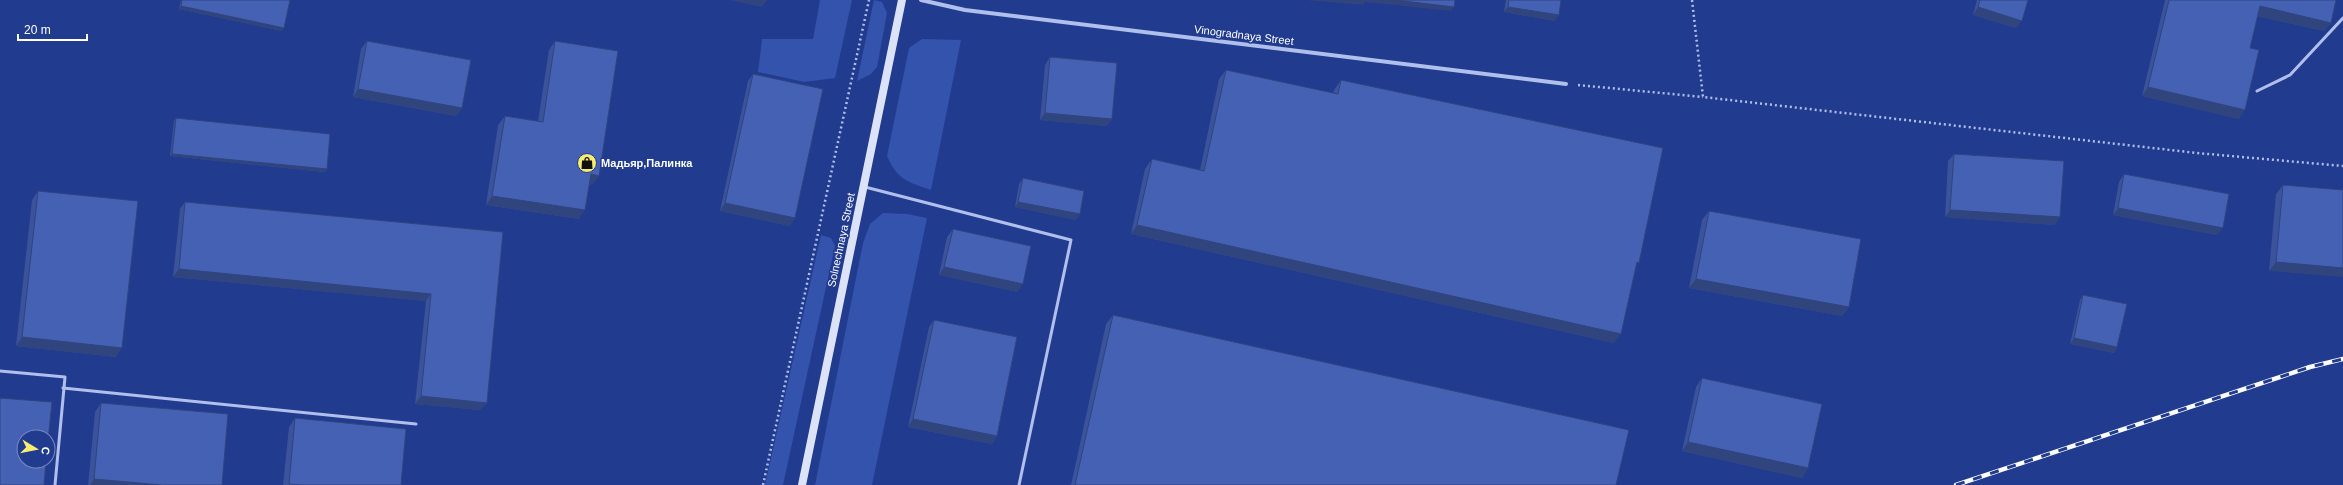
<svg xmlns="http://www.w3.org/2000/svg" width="2343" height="485" viewBox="0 0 2343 485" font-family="Helvetica,sans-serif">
<rect width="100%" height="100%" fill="#213b8f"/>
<g fill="#3453ac">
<polygon points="820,0 852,0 835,78 804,82 758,72 762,39 813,39"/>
<polygon points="874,0 882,2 887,13 877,67 871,74 857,81"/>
<path d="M 922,39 L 961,40 L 931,190 C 907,182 897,179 887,156 L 909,48 Z"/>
<polygon points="883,213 907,214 927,218 872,485 815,485 863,243 870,224"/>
<polygon points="821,235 831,238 835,246 783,485 765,485"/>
</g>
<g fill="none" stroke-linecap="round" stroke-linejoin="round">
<g stroke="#b0bfec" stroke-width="2.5" stroke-dasharray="2 3" stroke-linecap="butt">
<polyline points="1692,0 1703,97 2197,153 2343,166"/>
<polyline points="1578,85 1703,97"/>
<polyline points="763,485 869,0"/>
</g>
<g stroke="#b0bfec" stroke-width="3">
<polyline points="2257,91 2290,75 2343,18"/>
<polyline points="865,187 1071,240 1019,485"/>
<polyline points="0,371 65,377 55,485"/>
<polyline points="63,388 416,424"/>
</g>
<polyline stroke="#b0bfec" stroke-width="4" points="921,0 965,10 1566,84"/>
<polyline stroke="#dce3f9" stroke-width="8" points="802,485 902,0"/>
<defs>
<polyline id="rail" points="1956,485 2310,367 2343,359"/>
</defs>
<use href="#rail" stroke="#fff" stroke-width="4.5"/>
<use href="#rail" stroke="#213b8f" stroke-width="3" stroke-dasharray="9" stroke-linecap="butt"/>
</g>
<g fill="#3b539b">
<polygon points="181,0 290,0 284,28 282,31 179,9"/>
<polygon points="1506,0 1561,0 1555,21 1504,12"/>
<polygon points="1977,0 2028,0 2016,28 1973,15"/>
<polygon points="2165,0 2336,0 2331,23 2324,31 2257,16 2250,48 2239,119 2142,96"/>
<polygon points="367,41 462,108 456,116 353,97 361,49"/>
<polygon points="555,41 599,176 592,185 589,184 579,219 486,205 498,125 505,116 538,121 549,50"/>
<polygon points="1050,57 1107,126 1040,120 1045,65"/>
<polygon points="1226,70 1333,93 1334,90 1341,80 1636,268 1614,343 1131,234 1145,169 1152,159 1200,170 1219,79"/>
<polygon points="753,74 790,226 720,211 748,81"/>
<polygon points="176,118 327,169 325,172 170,156 174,121"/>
<polygon points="1954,154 2055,225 1945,217 1948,161"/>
<polygon points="2124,174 2217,235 2113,215 2119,182"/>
<polygon points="1023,178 1080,214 1076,220 1015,207 1019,184"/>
<polygon points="2283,185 2343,190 2269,271 2276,194"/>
<polygon points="38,191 116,357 16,346 32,200"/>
<polygon points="185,202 503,232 481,410 415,404 426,301 173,277 180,209"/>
<polygon points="1709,211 1849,307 1842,316 1689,288 1702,220"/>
<polygon points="953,229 1018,292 939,275 947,237"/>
<polygon points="2083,295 2117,347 2114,353 2070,344 2080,300"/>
<polygon points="1113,315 1616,485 1071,485 1106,324"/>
<polygon points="934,320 997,436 992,444 908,427 929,327"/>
<polygon points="1702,378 1808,468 1802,478 1682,451 1696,387"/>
<polygon points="101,403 222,485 88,485 95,412"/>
<polygon points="295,418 401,485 283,485 289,427"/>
</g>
<g fill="#30447e">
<polygon points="728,0 767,0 762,7"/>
<polygon points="1305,0 1395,0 1454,7 1451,11 1365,2 1363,5"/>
<polygon points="181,6 284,28 282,31 179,9"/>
<polygon points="2260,6 2331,23 2324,31 2253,15"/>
<polygon points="1508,7 1559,15 1555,21 1504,12"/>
<polygon points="1978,7 2022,21 2016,28 1973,15"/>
<polygon points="2148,87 2245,110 2239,119 2142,96"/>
<polygon points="358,89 462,108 456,116 353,97"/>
<polygon points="1045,113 1112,119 1107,126 1040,120"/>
<polygon points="172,154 327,169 325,172 170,156"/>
<polygon points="591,174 599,176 592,185 584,184"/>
<polygon points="492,196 585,210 579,219 486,205"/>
<polygon points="1018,202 1080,214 1076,220 1015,207"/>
<polygon points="725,203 795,218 790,226 720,211"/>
<polygon points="2118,208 2223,228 2217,235 2113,215"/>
<polygon points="1950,210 2060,217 2055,225 1945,217"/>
<polygon points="1137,225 1621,334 1614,343 1131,234"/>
<polygon points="2276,262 2343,268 2343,277 2269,271"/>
<polygon points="944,267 1023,284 1018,292 939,275"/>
<polygon points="179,269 431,294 426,301 173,277"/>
<polygon points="1696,279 1849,307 1842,316 1689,288"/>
<polygon points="22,337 122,348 116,357 16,346"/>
<polygon points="2074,338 2117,347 2114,353 2070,344"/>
<polygon points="421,396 487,403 481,410 415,404"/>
<polygon points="913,419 997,436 992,444 908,427"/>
<polygon points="1688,442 1808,468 1802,478 1682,451"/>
<polygon points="94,479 162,485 90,485"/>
</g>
<g fill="#4561b4" stroke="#30447e">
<polygon points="182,0 290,0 284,28 181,6"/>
<polygon points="1395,0 1455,0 1454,7"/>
<polygon points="1509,0 1561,0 1559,15 1508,7"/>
<polygon points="1980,0 2028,0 2022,21 1978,7"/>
<polygon points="2169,0 2336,0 2331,23 2260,6 2250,48 2259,50 2245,110 2148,87"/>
<polygon points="367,41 471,60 462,108 358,89"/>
<polygon points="555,41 618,51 599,176 591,174 585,210 492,196 505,116 543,122"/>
<polygon points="1050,57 1117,63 1112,119 1045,113"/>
<polygon points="1226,70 1338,94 1341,80 1663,148 1639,263 1637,262 1621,334 1137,225 1152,159 1204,171"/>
<polygon points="753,74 823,89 795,218 725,203"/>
<polygon points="176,118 330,134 327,169 172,154"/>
<polygon points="1954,154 2064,161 2060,217 1950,210"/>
<polygon points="2124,174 2229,194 2223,228 2118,208"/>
<polygon points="1023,178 1084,191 1080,214 1018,202"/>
<polygon points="2283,185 2343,190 2343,268 2276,262"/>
<polygon points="38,191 138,201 122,348 22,337"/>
<polygon points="185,202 503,232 487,403 421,396 431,294 179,269"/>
<polygon points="1709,211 1861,239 1849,307 1696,279"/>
<polygon points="953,229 1031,246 1023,284 944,267"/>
<polygon points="2083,295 2127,304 2117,347 2074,338"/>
<polygon points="1113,315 1629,430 1616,485 1075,485"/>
<polygon points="934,320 1017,337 997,436 913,419"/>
<polygon points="1702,378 1822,404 1808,468 1688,442"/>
<polygon points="0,398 52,402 48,441 48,437 24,437 24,461 46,461 44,485 0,485"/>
<polygon points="101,403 228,414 222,485 162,485 94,479"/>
<polygon points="295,418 406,429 401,485 300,485 289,484"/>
</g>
<defs>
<symbol id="shop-disc" viewBox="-11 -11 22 22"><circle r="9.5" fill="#f9ed71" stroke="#213b8f"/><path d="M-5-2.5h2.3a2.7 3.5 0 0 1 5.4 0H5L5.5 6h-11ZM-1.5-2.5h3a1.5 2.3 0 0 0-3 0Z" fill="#111"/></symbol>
</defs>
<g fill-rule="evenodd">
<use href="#shop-disc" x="576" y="152" width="22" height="22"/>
</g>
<g text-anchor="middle" stroke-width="3" stroke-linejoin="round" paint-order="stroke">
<g font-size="11" fill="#fff" stroke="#213b8f">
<text transform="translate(1244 35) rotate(7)" y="4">Vinogradnaya Street</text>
<text transform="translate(841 240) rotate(-78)" y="4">Solnechnaya Street</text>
</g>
<g font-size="11" font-weight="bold" fill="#fff" stroke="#213b8f" text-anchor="start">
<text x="601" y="167">Мадьяр,Палинка</text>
</g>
</g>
<g transform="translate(36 449) rotate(100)"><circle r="19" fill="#213b8f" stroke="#7a89bc"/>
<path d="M0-3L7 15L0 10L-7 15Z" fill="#f9ed71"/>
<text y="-6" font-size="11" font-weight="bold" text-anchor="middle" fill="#ffffff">С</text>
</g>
<path d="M18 34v6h69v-6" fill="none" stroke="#ffffff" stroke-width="2"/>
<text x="24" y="34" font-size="12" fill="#ffffff" stroke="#213b8f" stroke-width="3" paint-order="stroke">20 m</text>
</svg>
